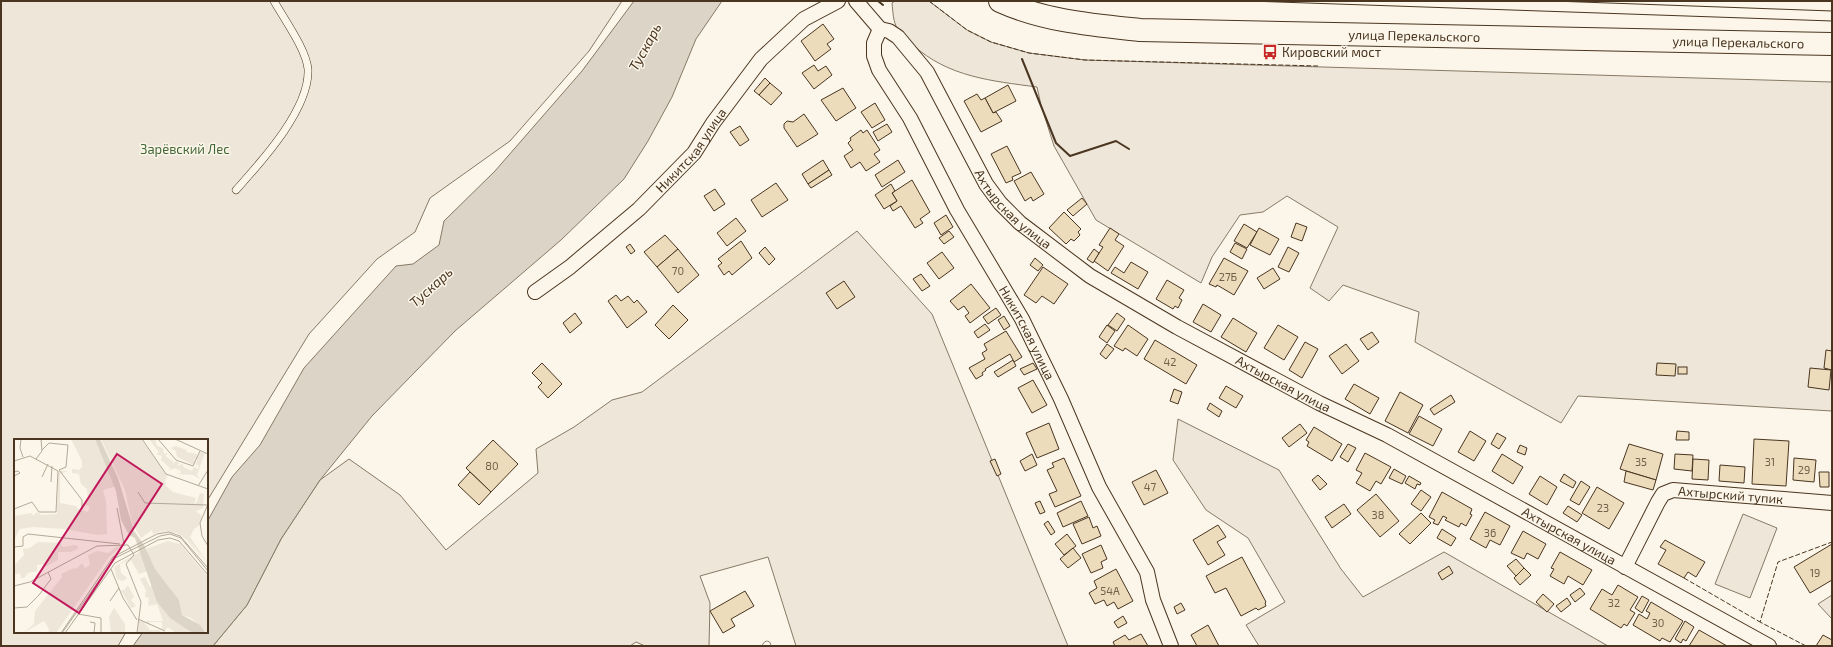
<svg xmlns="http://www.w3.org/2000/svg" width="1833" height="647" viewBox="0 0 1833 647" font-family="'Exo 2',sans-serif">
<rect width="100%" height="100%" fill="#fbf6e9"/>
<g fill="#ede6d9" stroke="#887966">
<polygon points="1,1 622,1 589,51 510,141 430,198 415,232 377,259 309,334 207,501 207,440 15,440 15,632 126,632 118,646 1,646"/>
<path d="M 895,1 L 929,1 L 967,30 L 991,42 L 1029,53 L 1085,60 L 1832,82 L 1832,411 L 1578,396 L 1561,423 L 1415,342 L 1419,312 L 1343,285 L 1329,301 L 1310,288 L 1338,227 L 1287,196 L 1263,212 L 1240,215 L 1212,257 L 1201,283 L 1096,220 L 1054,146 L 1041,105 L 1037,87 C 992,81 948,77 913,45 C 908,40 901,35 898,30 C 893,22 893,12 892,3 Z"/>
<polygon points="857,231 932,314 1068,646 796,646 768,557 700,576 710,603 709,646 645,646 636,642 630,646 213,646 247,605 281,539 320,480 349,459 400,495 446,550 538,473 536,449 574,427 612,400 642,392"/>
<polygon points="1178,419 1279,470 1341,569 1363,597 1444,552 1608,646 1259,646 1246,625 1285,602 1248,538 1206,510 1173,460"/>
<polygon points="1743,514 1777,528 1750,598 1715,584"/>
<polygon points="1832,595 1832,619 1818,604"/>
</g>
<polygon fill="#dcd4c6" stroke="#887966" points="634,1 722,1 696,39 672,97 648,141 624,179 561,240 455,331 372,416 320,480 281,539 247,605 213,646 133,646 143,632 207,632 207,522 232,477 260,445 304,368 396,266 413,264 439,245 444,221 495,171 582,71"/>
<g fill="#ecdcbc" stroke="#4a3520">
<polygon points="823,24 834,39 827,44 831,49 815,61 801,41"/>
<polygon points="814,65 818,71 826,66 832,75 814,89 802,73"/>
<polygon points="765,78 770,83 759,95 754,91"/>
<polygon points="770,83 782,93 771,105 759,95"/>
<polygon points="1008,85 1016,101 993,113 985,98"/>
<polygon points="843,88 856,108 836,121 821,100"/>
<polygon points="977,94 981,100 985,98 993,113 996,112 1002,121 981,132 964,101"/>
<polygon points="875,103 885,120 872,128 861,112"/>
<polygon points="804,114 818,134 797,147 784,128 784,124 787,121 793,122"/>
<polygon points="887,124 892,132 878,141 873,132"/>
<polygon points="740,126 749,140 740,146 730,132"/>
<polygon points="861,130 863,133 867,130 880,150 874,154 880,162 866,171 860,162 851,168 844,156 853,150 848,143 851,140 850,138"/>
<polygon points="1007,146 1021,173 1012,177 1013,180 1006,183 991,154"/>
<polygon points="823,160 829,170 808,184 802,174"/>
<polygon points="898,160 905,172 882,187 875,175"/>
<polygon points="829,170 832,175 811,188 808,184"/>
<polygon points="1031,172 1044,194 1033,201 1031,197 1025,201 1014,181"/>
<polygon points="912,180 930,212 920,219 923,223 915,228 901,206 893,211 890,206 897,201 892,193"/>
<polygon points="776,183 788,200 762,217 751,200"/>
<polygon points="891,184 895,191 892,193 897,201 884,209 875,195"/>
<polygon points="715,189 725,204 714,211 704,196"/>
<polygon points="1082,198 1087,204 1073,216 1067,210"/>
<polygon points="1064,212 1081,229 1078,232 1080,235 1074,241 1071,239 1066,244 1049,228"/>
<polygon points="946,215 953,227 941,235 934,223"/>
<polygon points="736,218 746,231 727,246 717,233"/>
<polygon points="1296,223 1307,227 1302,241 1291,237"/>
<polygon points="1244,224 1257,232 1247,248 1234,241"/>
<polygon points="1110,228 1119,234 1115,240 1124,246 1108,271 1094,261 1103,247 1099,245"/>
<polygon points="1259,228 1279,239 1270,255 1250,245"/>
<polygon points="949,231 954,237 944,244 939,238"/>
<polygon points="665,235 678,249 657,267 644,252"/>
<polygon points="741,241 752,258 732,275 729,271 724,275 718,266 722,263 718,259"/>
<polygon points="1235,243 1247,249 1242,259 1230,252"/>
<polygon points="630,244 635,251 631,254 626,247"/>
<polygon points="765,247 775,259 769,265 759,253"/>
<polygon points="1288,247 1299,253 1289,272 1278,267"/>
<polygon points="678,249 699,275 678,293 657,267"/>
<polygon points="1094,249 1099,253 1093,263 1087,259"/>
<polygon points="942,252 954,268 939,279 927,263"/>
<polygon points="1035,258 1043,265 1038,271 1030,265"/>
<polygon points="1224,258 1248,271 1234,295 1217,285 1216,287 1209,284"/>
<polygon points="1131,262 1148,272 1138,289 1111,273 1115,267 1124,273"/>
<polygon points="1043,267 1068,284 1054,304 1042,296 1036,303 1024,295"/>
<polygon points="1273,268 1280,279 1264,289 1257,278"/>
<polygon points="921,274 930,286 922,291 913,279"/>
<polygon points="1167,280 1184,290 1179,298 1182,300 1178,308 1175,306 1173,309 1156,299"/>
<polygon points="844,281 855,297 837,309 826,293"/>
<polygon points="971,284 990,308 970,323 965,316 969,313 964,306 958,310 950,301"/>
<polygon points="616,295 621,301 628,296 634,303 637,300 647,312 627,328 608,301"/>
<polygon points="1203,304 1221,315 1211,332 1193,322"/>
<polygon points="673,305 688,320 669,339 655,325"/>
<polygon points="996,308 1001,315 988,324 983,317"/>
<polygon points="575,313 582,323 570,333 563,323"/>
<polygon points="1117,313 1125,319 1117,331 1108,325"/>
<polygon points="1004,316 1010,326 1004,330 998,320"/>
<polygon points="1233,318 1257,333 1246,352 1221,337"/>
<polygon points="985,324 990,330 978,338 974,332"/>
<polygon points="1107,325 1115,331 1107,343 1099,337"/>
<polygon points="1128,325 1148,339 1137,356 1125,348 1123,351 1114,346"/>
<polygon points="1278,325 1298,337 1284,360 1264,348"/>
<polygon points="1006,331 1022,357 1014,362 1010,354 985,369 986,370 982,373 983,375 976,379 969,368 985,359 982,353 987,350 984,344"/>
<polygon points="1372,332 1379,342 1368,350 1360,339"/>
<polygon points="1155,340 1197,365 1186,384 1144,359"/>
<polygon points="1305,342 1318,349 1302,378 1289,370"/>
<polygon points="1107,344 1114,349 1106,359 1100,354"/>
<polygon points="1346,344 1359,361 1342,374 1329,356"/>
<polygon points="1826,350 1832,351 1832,370 1824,368"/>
<polygon points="1013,360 1016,366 998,377 994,372"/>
<polygon points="542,363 562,384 548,398 538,387 542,383 532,373"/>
<polygon points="1033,363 1037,369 1024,375 1020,369"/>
<polygon points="1657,363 1676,364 1675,376 1656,375"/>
<rect x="1678" y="367" width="9" height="7"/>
<polygon points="1810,368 1831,370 1829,390 1808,387"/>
<polygon points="1033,380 1047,405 1032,413 1018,388"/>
<polygon points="1354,384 1379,398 1370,414 1345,399"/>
<polygon points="1226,386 1243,396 1236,408 1219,398"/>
<polygon points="1174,389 1182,392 1178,404 1170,401"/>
<polygon points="1400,392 1423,405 1408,433 1385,421"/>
<polygon points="1451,395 1455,402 1434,415 1430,409"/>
<polygon points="1210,403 1222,411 1219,417 1207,409"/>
<polygon points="1419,416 1442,429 1433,446 1409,434"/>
<polygon points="1049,423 1059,449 1037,458 1026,433"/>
<polygon points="1300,424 1307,433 1289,447 1282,438"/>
<polygon points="1314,427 1342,444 1332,461 1307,446 1309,442 1306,440"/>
<polygon points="1470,431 1486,441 1474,461 1458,452"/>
<polygon points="1677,431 1689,432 1689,440 1676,440"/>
<polygon points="1497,433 1506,438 1499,449 1491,444"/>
<polygon points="1754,439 1789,441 1786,486 1752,484"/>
<polygon points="493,440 518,464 491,492 466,468"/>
<polygon points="1348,444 1356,448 1348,462 1340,457"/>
<polygon points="1629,444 1663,454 1656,480 1620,469"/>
<polygon points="1520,445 1527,448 1525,455 1517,452"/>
<polygon points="1365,453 1391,467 1381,484 1376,481 1370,491 1356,483 1362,473 1356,470"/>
<polygon points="1032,454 1037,465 1025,471 1020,461"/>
<polygon points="1502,454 1523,467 1513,484 1492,471"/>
<polygon points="1675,454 1693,455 1692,471 1674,469"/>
<polygon points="1064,458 1081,496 1055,507 1049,494 1057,491 1047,470 1054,467 1052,463"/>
<polygon points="1794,458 1816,460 1814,482 1793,480"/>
<polygon points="995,459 1001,474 997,476 990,461"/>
<polygon points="1693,459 1709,460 1708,480 1692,479"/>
<polygon points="1720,465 1745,467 1744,483 1719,481"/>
<polygon points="1394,469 1406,476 1402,484 1389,478"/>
<polygon points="1156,470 1168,493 1144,505 1132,482"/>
<polygon points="1626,471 1656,480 1653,490 1624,482"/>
<polygon points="470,472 491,492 479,505 458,485"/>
<polygon points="1819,472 1829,472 1829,487 1820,487"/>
<polygon points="1564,474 1576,482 1573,488 1560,481"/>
<polygon points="1318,475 1327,484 1320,490 1312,480"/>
<polygon points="1409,476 1421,483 1420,485 1417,484 1415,489 1405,483"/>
<polygon points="1540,476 1557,487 1547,505 1529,494"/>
<polygon points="1581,481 1590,487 1579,505 1570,500"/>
<polygon points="1597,487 1624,503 1609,529 1582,513"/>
<polygon points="1421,490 1431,497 1421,511 1411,504"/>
<polygon points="1442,492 1472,509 1470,514 1472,515 1466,526 1461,523 1459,527 1445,520 1447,518 1443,516 1438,525 1433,523 1435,520 1429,517"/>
<polygon points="1376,494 1399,521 1380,537 1357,510"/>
<polygon points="1040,501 1045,512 1040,514 1035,503"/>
<polygon points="1081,501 1088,516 1063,527 1057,513"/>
<polygon points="1344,504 1351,514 1332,528 1325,517"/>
<polygon points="1568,506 1582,515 1577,522 1563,513"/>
<polygon points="1485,512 1510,526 1500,545 1490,540 1486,548 1470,539"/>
<polygon points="1421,513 1431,523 1410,544 1399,534"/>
<polygon points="1089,517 1093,528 1097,526 1101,536 1082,544 1073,524"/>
<polygon points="1048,521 1055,532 1051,535 1044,524"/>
<polygon points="1218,525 1226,537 1217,542 1225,555 1208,565 1193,540"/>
<polygon points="1442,529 1456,538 1451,546 1437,538"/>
<polygon points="1523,531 1546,544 1538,559 1527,553 1524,559 1511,553"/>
<polygon points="1067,534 1076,546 1064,555 1055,544"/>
<polygon points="1665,540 1705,562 1696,577 1688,572 1684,578 1658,564 1666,550 1660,547"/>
<polygon points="1832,544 1832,580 1810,593 1794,567"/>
<polygon points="1101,545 1107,559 1101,562 1103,568 1091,573 1082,554"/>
<polygon points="1073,548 1081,558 1068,568 1060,559"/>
<polygon points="1560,552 1592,570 1583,585 1568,576 1564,584 1550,576 1554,569 1551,568"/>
<polygon points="1242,557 1266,602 1265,603 1266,606 1258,610 1256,608 1241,616 1226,588 1215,593 1206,576"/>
<polygon points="1516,559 1524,568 1516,576 1507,566"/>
<polygon points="1449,566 1453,573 1442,580 1438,573"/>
<polygon points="1524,568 1531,575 1520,585 1514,578"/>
<polygon points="1116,569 1133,601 1118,609 1114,602 1107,606 1104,600 1095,604 1089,593 1097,588 1094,581"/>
<polygon points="1618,585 1638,597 1630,610 1635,613 1627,626 1624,624 1621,628 1590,609 1602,589 1612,595"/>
<polygon points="1580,588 1585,594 1575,602 1570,595"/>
<polygon points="745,591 754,606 731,619 735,626 723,633 710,611"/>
<polygon points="1543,594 1554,604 1547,612 1536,602"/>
<polygon points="1642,596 1649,600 1642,613 1635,608"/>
<polygon points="1567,598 1571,604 1561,612 1556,606"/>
<polygon points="1651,602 1683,621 1670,642 1662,638 1660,641 1633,625 1639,614 1647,619 1650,613 1646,611"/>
<polygon points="1181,603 1185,610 1177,614 1174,607"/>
<polygon points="1123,616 1127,623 1118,628 1114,622"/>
<polygon points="1685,621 1694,627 1686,641 1683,639 1681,643 1675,639"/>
<polygon points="1208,625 1219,646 1197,646 1191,635"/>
<polygon points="1699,630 1727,646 1689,646"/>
<polygon points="1141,634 1148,646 1115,646 1113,642 1125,635 1129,640"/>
<polygon points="1823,635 1832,640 1832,646 1816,646"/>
</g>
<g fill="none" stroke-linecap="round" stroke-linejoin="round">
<defs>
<g id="lane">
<path d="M 236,190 C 261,162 310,109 308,69 C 306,49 284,19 274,1"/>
<polyline points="766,646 767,645"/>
</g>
<g id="street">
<polyline points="856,1 880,29"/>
<path id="s1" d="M 880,29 L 889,31 L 898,37 L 927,72 L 986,184 L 1000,203 L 1020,223 L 1090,276 L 1177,327 L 1319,403 L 1387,435 L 1769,646"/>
<path id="s2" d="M 880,29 L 874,43 L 874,56 L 879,70 L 910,118 L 957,210 L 1022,319 L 1061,399 L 1099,487 L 1147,572 L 1153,600 L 1171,646"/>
<path id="s3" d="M 535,292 L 570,267 L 639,209 L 694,153 L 713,123 L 761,59 L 804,19 L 838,1"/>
<path id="s4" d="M 1625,567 L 1658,502 L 1663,494 L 1673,490 L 1832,503"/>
</g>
<g id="primary">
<path id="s5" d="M 1000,1 C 1044,21 1093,25 1140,30 L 1832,44"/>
</g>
</defs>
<use href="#lane" stroke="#4a3520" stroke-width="8"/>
<use href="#street" stroke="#4a3520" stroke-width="16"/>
<use href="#primary" stroke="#4a3520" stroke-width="24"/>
<use href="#lane" stroke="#fbf6e9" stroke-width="7"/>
<use href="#street" stroke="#fbf6e9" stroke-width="14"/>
<use href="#primary" stroke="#fbf6e9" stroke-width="22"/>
<g stroke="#4a3520" stroke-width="1">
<polyline points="1249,1 1832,21"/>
<polyline points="1553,1 1832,11"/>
</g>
<g stroke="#4a3520" stroke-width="1" stroke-dasharray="5 2" stroke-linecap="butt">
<polyline points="929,1 967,30 991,42 1029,53 1085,60 1318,66"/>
<polyline points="1684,578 1760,622"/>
<polyline points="1806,646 1760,622 1778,562 1832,542"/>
</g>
<g stroke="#4a3520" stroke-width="2">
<polyline points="878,1 883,5"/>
<polyline points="1022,59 1056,143 1070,156 1116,141 1129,149"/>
</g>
</g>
<defs>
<symbol id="bus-bare" viewBox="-9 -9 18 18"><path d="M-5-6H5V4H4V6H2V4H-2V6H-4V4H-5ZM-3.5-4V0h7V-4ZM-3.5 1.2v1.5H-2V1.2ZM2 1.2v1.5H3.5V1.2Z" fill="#c62828" stroke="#fbf6e9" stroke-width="2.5" paint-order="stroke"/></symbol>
</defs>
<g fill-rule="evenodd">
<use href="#bus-bare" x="1259" y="41" width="22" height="22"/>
</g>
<g text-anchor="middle" stroke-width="3" stroke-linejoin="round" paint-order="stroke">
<g font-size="11" fill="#725f47">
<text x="678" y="275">70</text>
<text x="1228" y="281">27Б</text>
<text x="1170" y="366">42</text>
<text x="1641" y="466">35</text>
<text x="1770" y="466">31</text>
<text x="492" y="470">80</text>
<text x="1804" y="474">29</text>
<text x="1150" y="491">47</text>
<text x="1603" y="512">23</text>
<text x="1378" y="519">38</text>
<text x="1490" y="537">36</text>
<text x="1815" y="577">19</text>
<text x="1110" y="595">54А</text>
<text x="1614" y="607">32</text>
<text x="1658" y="627">30</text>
</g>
<g font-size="13" fill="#4a3520" stroke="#fbf6e9">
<text dy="5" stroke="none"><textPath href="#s5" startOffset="418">улица Перекальского</textPath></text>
<text dy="5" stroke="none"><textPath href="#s5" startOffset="742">улица Перекальского</textPath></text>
<text dy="5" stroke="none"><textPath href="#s3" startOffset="212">Никитская улица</textPath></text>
<text dy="5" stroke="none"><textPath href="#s1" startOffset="229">Ахтырская улица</textPath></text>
<text dy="5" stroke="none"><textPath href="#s2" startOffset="345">Никитская улица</textPath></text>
<text dy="5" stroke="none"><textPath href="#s1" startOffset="553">Ахтырская улица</textPath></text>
<text dy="5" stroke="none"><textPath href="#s4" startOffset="151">Ахтырский тупик</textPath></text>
<text dy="5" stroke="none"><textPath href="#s1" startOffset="877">Ахтырская улица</textPath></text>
</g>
<g font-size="13" fill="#4a3520" stroke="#fbf6e9" text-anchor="start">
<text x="1282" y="57">Кировский мост</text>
</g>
<g font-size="13" fill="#436837" stroke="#fbf6e9">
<text x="185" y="154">Зарёвский Лес</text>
</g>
<g font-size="14" font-style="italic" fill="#4a3520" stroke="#fbf6e9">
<text transform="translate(645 47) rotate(-61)" y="5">Тускарь</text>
<text transform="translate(431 287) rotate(-42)" y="5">Тускарь</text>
</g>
</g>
<g transform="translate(14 439)">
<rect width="194" height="194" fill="#fbf6e9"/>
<path d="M 57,0 L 81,0 L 100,45 L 100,48 L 89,51 L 92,62 L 93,95 L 84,96 L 50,90 L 19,88 L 6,90 L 0,101 L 0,77 L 18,74 L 19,77 L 23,73 L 27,76 L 43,75 L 44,34 L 46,32 L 54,32 L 46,35 L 46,64 L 62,67 L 64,70 L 74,73 L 76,68 L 70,65 L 74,60 L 73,50 L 67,45 L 65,35 L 58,34 L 58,30 L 65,31 L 68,28 L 68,22 ZM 87,0 L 127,0 L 153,37 L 151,42 L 152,47 L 159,53 L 182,59 L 180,65 L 183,63 L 186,54 L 190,55 L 189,69 L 182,72 L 188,77 L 185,87 L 180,90 L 176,98 L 194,124 L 172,98 L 194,126 L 172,100 L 163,94 L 152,92 L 142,95 L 152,90 L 139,95 L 138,91 L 127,99 L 118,84 L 111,51 ZM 135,0 L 141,0 L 143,7 L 149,9 L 150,15 L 154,14 L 151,17 L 160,23 L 158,26 L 162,22 L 165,24 L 163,27 L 169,25 L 169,28 L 178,32 L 180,28 L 184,30 L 185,27 L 182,25 L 186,13 L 191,14 L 183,36 L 186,40 L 179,36 L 163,35 L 167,34 L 166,29 L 165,32 L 162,29 L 155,31 L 156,29 L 147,21 L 148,17 L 142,15 L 145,13 ZM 161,7 L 173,11 L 172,13 L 183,15 L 183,19 L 179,21 L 181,22 L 180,26 L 163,18 L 162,12 L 157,9 ZM 154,102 L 166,105 L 194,138 L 194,194 L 177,179 L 168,176 L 165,161 L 141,130 L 133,115 L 132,110 ZM 24,103 L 47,104 L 48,108 L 62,106 L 65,109 L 57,113 L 44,113 L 44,121 L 29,129 L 29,125 L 23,126 L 23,132 L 14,134 L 10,139 L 7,139 L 6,134 L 0,136 L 0,127 L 10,116 L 9,110 L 16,109 ZM 107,107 L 95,118 L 42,194 L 34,194 L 35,190 L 30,182 L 9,194 L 20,185 L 21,172 L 48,138 L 47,135 L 60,129 L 62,130 L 68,124 L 71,129 L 76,126 L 74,116 L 83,112 L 95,114 L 102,108 ZM 127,112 L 134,132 L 125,135 L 117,121 L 106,125 L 107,134 L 113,139 L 109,142 L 103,140 L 100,128 ZM 131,138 L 136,148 L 138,146 L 143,163 L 156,179 L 179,194 L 162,194 L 154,188 L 151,191 L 148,190 L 148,183 L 136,183 L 135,186 L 131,182 L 149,182 L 143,165 L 134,167 L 135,159 L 131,158 L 132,151 L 126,140 ZM 114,146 L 120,158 L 117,161 L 122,167 L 117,169 L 107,151 L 110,151 ZM 100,169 L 111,185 L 111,194 L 97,194 L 95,178 ZM 125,181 L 129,182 L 136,191 L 146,191 L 146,194 L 124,194 Z" fill="#ede6d9"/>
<path d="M 81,0 L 86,0 L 104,39 L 120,92 L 130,106 L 141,130 L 165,161 L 168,176 L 186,186 L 192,194 L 179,194 L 171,189 L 156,179 L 143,163 L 121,99 L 115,96 L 107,81 L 102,52 Z" fill="#dcd4c6"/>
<path fill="none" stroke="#b4a999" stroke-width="1" d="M 7,0 L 6,9 L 9,18M 128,0 L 152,35 L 194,50M 144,0 L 162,21 L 179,27 L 186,12M 161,0 L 194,15M 28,11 L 35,4 L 54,6 L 52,28 L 45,31M 22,20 L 28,12 L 27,0M 0,22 L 16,17 L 44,32 L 42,73 L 25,73 L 18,63 L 0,70M 45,31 L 68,61 L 68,69M 0,33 L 4,32 L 6,34 L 0,37M 28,38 L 34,25M 37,43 L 38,27M 184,47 L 194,31M 124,53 L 131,64 L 193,66M 194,65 L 186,84 L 188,97 L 194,107M 103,69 L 110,105M 0,108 L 9,107 L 9,98 L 14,95 L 106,105M 97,130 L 109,159 L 123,181M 0,147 L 16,143 L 83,107 L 114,106 L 120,116 L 112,125 L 127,163 L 123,194M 96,162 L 105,149M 0,169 L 13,168 L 25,156 L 37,140 L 34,133M 64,175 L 87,179 L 87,194M 124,180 L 151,192M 76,183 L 81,184 L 80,194M 47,194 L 99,118 L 143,95 L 155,93 L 166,97 L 194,129M 48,194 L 101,119 L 146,97 L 156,95 L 167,99 L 194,132M 51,194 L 101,124 L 144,101 L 156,99 L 165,102 L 194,136"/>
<path fill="#c2185b" fill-opacity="0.15" stroke="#c2185b" stroke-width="2" d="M 103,15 L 148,45 L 65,174 L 19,144 Z"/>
<rect width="194" height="194" fill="none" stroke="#4a3520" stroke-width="2"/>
</g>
<rect width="1833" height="647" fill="none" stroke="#4a3520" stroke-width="4"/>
</svg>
